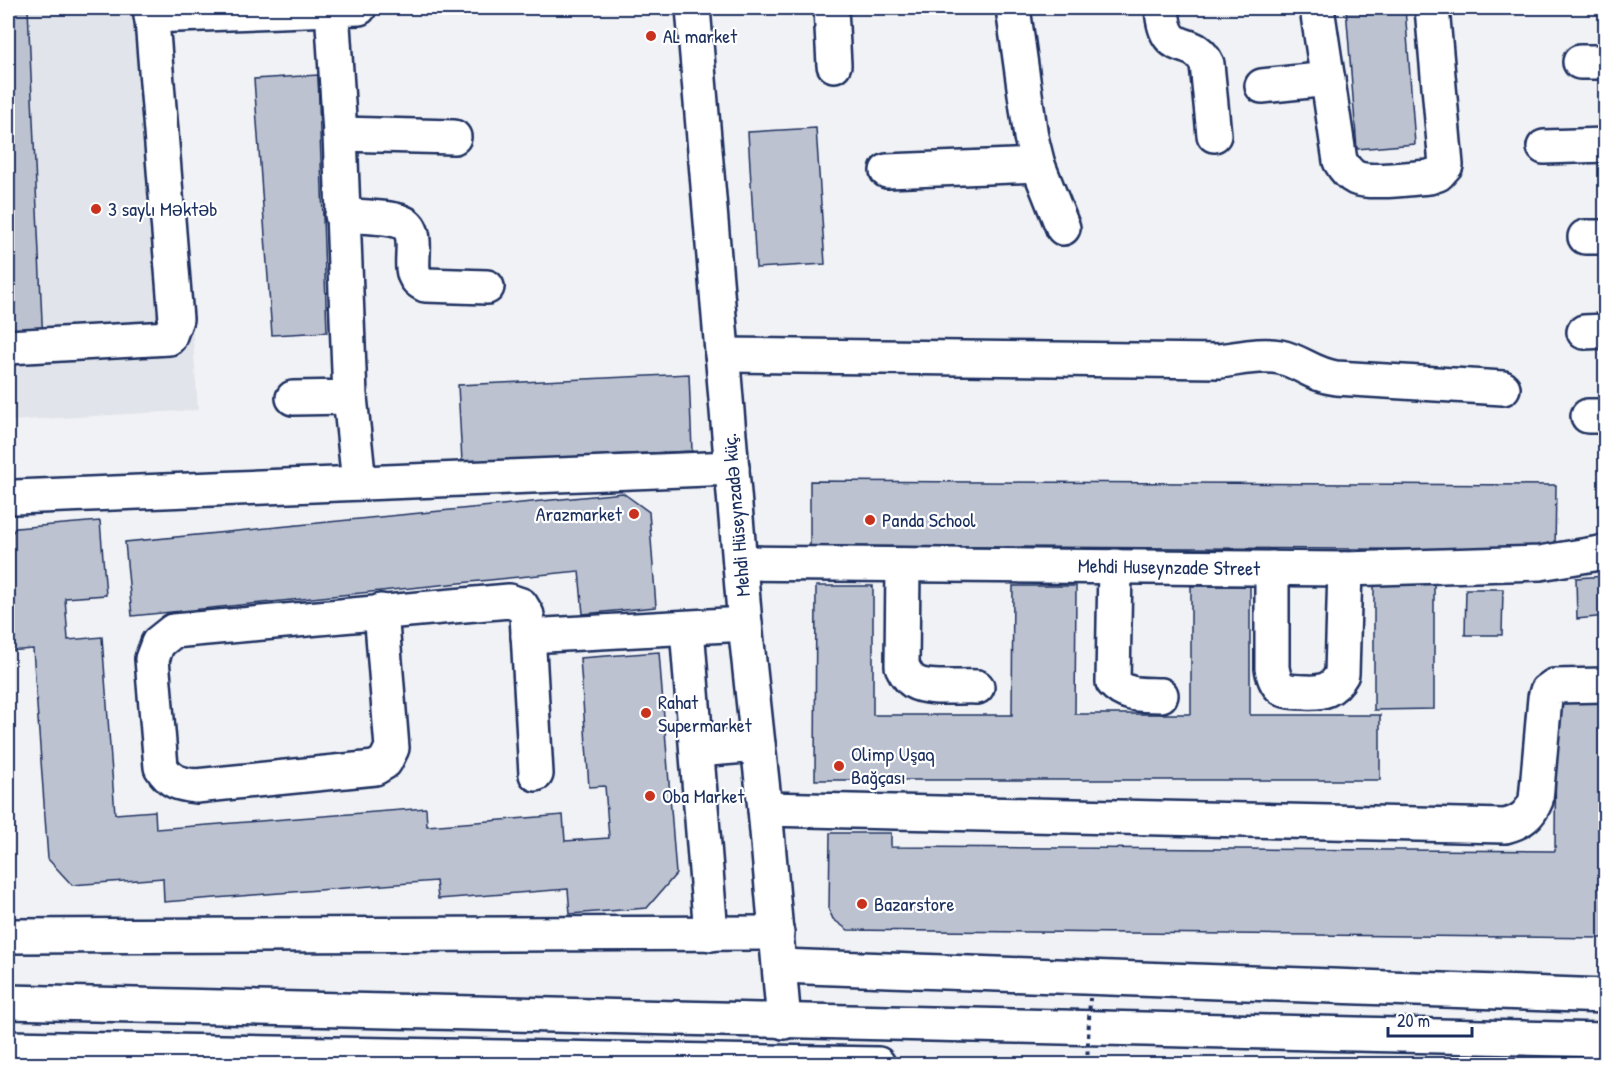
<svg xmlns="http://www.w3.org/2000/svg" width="1613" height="1072" viewBox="0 0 1613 1072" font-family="'Patrick Hand',sans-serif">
<rect width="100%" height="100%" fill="#f1f2f5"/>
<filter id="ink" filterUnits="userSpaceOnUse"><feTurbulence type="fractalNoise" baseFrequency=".0167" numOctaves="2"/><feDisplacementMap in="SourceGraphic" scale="12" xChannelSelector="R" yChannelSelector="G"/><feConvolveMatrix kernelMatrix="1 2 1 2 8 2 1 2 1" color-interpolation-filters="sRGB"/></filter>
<g filter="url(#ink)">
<polygon fill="#e1e4ea" points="8,8 170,8 198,410 8,421"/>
<g fill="#bcc2d0" stroke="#1b2f5e" stroke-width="1.5">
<polygon points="8,8 28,8 43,344 8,346"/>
<polygon points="1346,8 1405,8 1415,144 1357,149"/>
<polygon points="318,75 327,332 272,335 254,79"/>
<polygon points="816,128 825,264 756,268 748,132"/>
<polygon points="689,374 692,451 462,462 458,385"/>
<polygon points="810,481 1556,485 1555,550 810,546"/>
<polygon points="623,493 649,512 656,607 583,614 579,571 132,616 125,542"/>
<polygon points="100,521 106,595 65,598 68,640 102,637 115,814 155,811 156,829 426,808 427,826 563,815 565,841 609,838 605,786 589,787 580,658 659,652 676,874 647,908 570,914 568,889 438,899 436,881 164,902 163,878 72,885 48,859 33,649 8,651 8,537 16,528"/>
<polygon points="1606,576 1606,616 1577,619 1576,578"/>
<polygon points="1434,584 1434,709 1374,710 1374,585"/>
<polygon points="816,586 873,586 873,715 1012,715 1013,586 1076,586 1075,714 1191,714 1191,586 1250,586 1250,715 1380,715 1380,780 815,780"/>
<polygon points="1466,589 1503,589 1502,635 1465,635"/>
<polygon points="1556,700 1606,701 1606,937 1602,938 848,930 833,919 829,910 830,833 891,833 891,847 1555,851"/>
</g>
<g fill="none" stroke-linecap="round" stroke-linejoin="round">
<defs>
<g id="minor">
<polyline points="693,8 745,624 765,809 784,1022"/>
<polyline points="831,8 834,65"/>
<polyline points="1013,8 1031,137 1038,165 1063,228"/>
<path d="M 1162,8 C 1165,61 1193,33 1207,64 L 1214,135"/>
<path d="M 1317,8 L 1340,161 C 1344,168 1348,174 1356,178 C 1370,184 1412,178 1429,177 L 1438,174 L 1446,165 L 1432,8"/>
<polyline points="151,16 332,9"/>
<polyline points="1580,62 1606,62"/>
<polyline points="1262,86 1328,79"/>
<polyline points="340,134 454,137"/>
<polyline points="1544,147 1606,145"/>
<polyline points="887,171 1038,165"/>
<path d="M 342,215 C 359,217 383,216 399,221 C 425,229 405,265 417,279 C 419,282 422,283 425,285 L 487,287"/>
<polyline points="1585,237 1606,237"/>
<polyline points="1584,332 1606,331"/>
<polyline points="8,347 169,338 176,319 151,8"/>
<path d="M 722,355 L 1219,361 C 1238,359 1261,353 1280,357 C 1300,361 1313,375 1336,378 L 1503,388"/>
<polyline points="350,397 359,483"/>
<polyline points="293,398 350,397 340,134 332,9 359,8"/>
<polyline points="1588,416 1606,416"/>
<polyline points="15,497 732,468"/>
<polyline points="740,563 1345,569 1540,563 1606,552"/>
<path d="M 903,565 L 902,666 C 905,672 908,678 914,682 C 927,690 961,686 977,687"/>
<path d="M 1115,566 L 1113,682 C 1126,697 1143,694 1161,695"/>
<path d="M 1272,568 L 1272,668 C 1276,691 1285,692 1306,692 C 1323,693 1333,690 1342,674 L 1345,569"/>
<path d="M 381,611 L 392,748 L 385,762 L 375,768 L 196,786 C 179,784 170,782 161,767 L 152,659 L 158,643 L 173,631 L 509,601 L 521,605 L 527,615 L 536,774"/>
<polyline points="687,628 711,934"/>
<polyline points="528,636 745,624"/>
<polyline points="697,750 758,745"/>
<path d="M 765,809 L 1505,826 C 1521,822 1530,815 1536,800 L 1545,698 L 1547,691 L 1554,686 L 1606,685"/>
<polyline points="8,936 777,933"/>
<polyline points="780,966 1606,996"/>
</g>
<g id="highway">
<polyline points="8,1002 1606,1040"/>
<polyline points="8,1048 878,1064"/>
</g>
</defs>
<use href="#minor" stroke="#1b2f5e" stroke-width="38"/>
<use href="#highway" stroke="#1b2f5e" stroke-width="38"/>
<use href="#minor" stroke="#fff" stroke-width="33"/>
<use href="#highway" stroke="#fff" stroke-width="33"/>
<polyline stroke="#1b2f5e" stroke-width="4" stroke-dasharray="4.5 4.5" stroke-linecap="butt" points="1087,1064 1090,998"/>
</g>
</g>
<g fill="#c8321e" stroke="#fff" stroke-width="2">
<circle cx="651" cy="36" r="6"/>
<circle cx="96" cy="209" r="6"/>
<circle cx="634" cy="514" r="6"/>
<circle cx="870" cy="520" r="6"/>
<circle cx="646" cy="713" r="6"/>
<circle cx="839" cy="766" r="6"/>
<circle cx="650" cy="796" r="6"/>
<circle cx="862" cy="904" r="6"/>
</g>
<g text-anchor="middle" stroke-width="4.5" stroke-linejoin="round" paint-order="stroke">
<g font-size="20" fill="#1b2f5e" stroke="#fff" text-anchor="start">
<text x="663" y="43">AL market</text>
<text x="108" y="216">3 saylı Məktəb</text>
<text x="622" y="521" text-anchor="end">Arazmarket</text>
<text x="882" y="527">Panda School</text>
<text x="658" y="709">Rahat<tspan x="658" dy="23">Supermarket</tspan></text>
<text x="851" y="761">Olimp Uşaq<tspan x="851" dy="23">Bağçası</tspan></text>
<text x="662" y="803">Oba Market</text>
<text x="874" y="911">Bazarstore</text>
</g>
<g font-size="20" fill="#1b2f5e" stroke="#fff">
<text transform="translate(736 515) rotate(-95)" y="7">Mehdi Hüseynzadə küç.</text>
<text transform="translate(1169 567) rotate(1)" y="7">Mehdi Huseynzadе Street</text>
</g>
</g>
<rect width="1613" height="1072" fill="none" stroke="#fff" stroke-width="30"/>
<rect x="15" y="15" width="1583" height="1042" fill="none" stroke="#1b2f5e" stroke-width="2" filter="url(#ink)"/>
<path d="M1388 1027v9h84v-9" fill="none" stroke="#1b2f5e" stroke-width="3"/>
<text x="1397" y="1027" font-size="18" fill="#1b2f5e" stroke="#ffffff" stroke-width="4.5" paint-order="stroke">20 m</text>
</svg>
